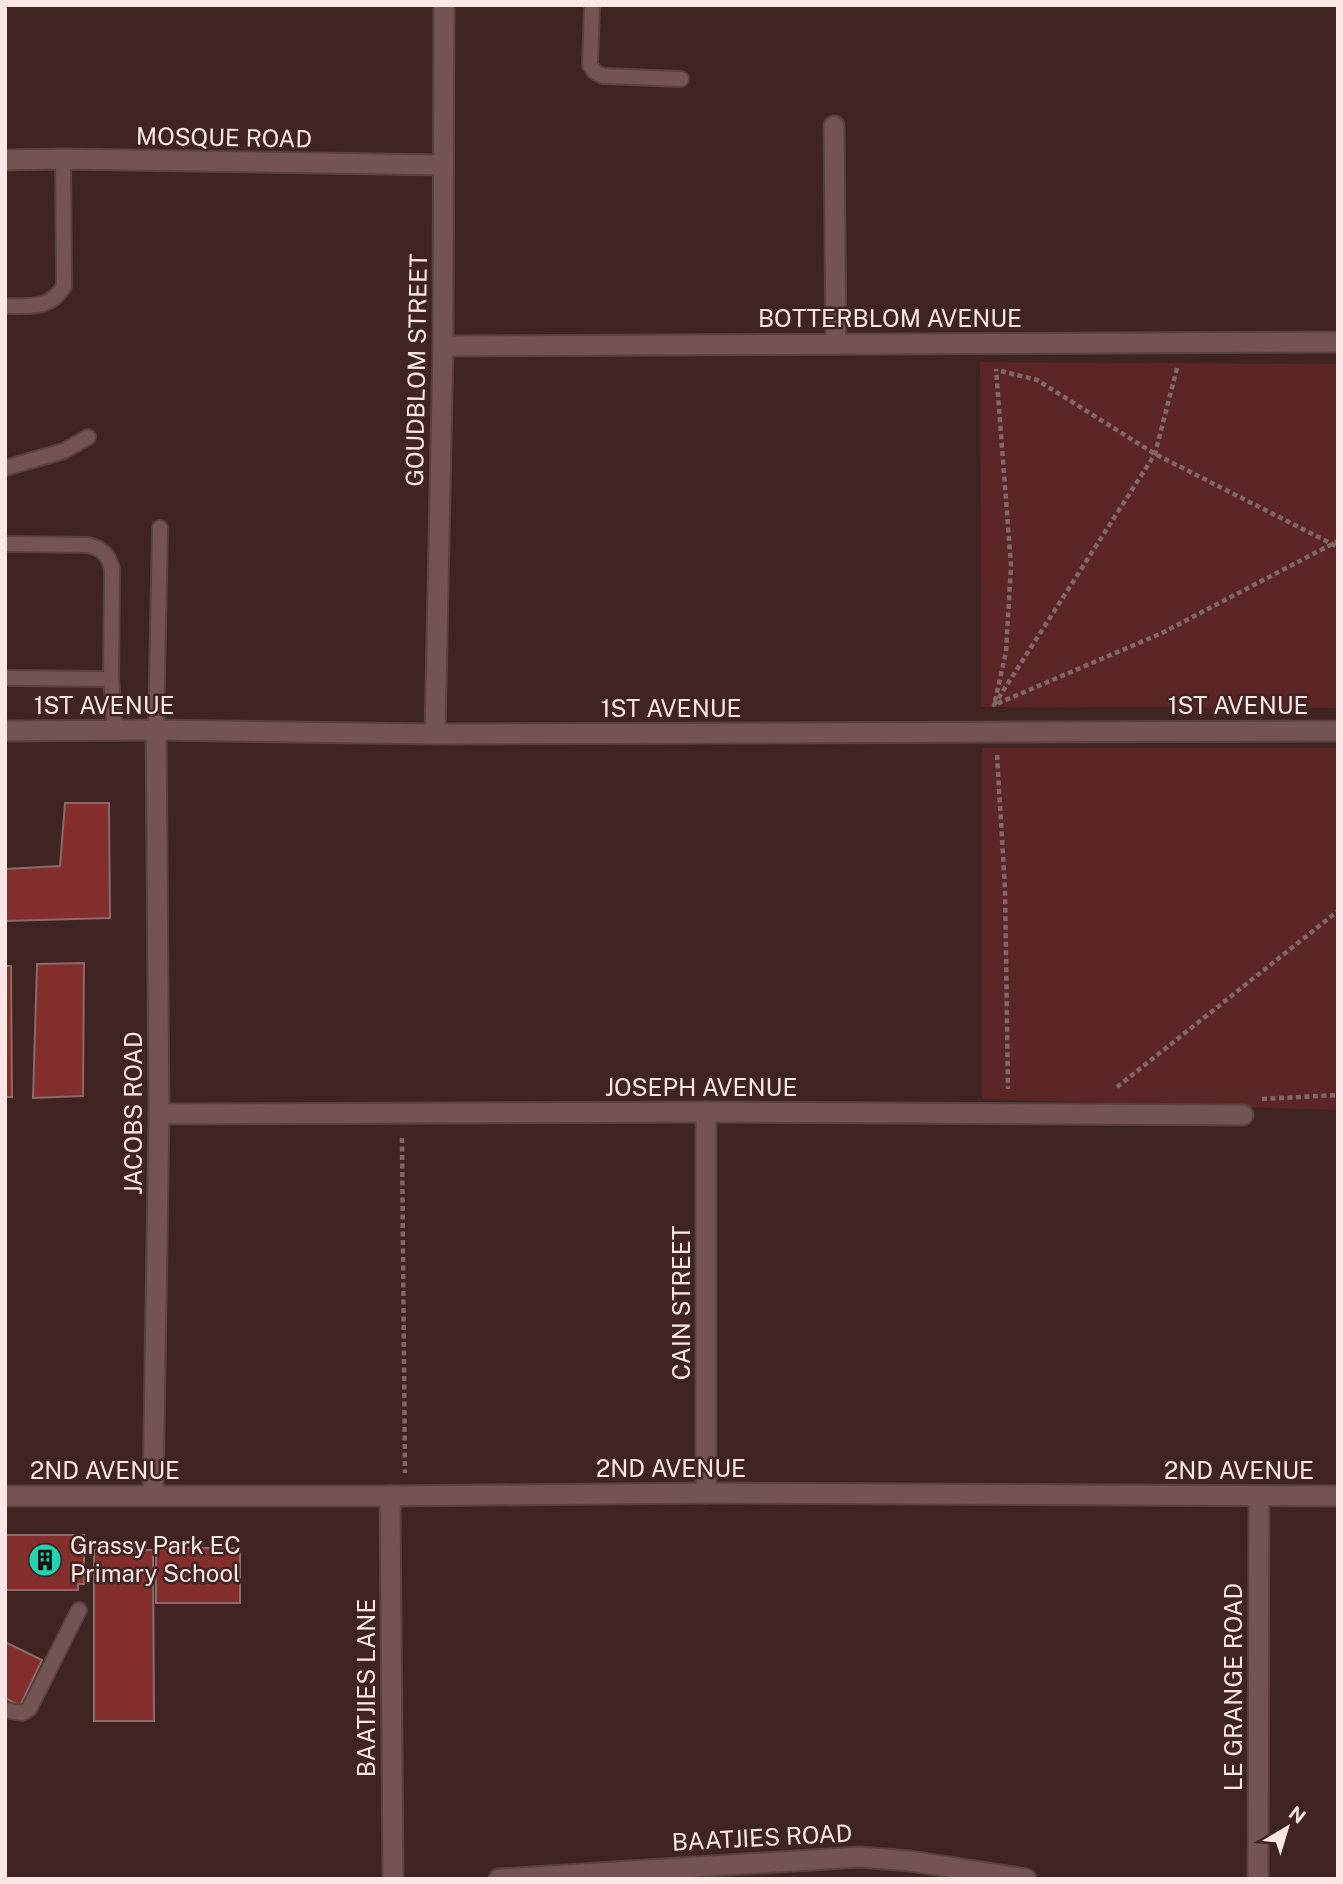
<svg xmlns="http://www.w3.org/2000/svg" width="1343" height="1884" viewBox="0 0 1343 1884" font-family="'Public Sans',sans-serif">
<rect width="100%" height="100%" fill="#3f2422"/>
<g fill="#5b2625">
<polygon points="980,362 1338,364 1338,708 981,707"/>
<polygon points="982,748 1338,748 1338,1110 982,1099"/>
</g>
<g fill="#852e2e" stroke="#8b6a68" stroke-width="2">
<polygon points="65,803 109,803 110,918 5,921 5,869 60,866"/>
<polygon points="84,963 83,1096 33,1098 37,964"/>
<polygon points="5,966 11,966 12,1097 5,1097"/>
<polygon points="5,1535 84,1535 84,1584 78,1584 78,1590 5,1590"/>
<rect x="156" y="1548" width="84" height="55"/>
<polygon points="94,1550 153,1550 154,1721 94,1721"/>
<polygon points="5,1642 42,1660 20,1706 5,1698"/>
</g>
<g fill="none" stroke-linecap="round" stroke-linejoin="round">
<defs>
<g id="service">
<polyline points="592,5 590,65 595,72 603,76 681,79"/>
<path d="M 5,306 C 29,306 50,310 64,286 L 63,159"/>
<polyline points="5,468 64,451 88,437"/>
<path d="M 5,544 L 88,545 C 103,549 108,554 112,569 L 111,679 L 115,731"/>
<polyline points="5,678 111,679"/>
<polyline points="156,730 160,528"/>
<polyline points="5,1710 22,1713 29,1709 79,1610"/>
</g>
<g id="minor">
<polyline points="834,126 836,344"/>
<polyline points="5,160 63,159 443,165"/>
<polyline points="443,346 1338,342"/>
<polyline points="5,731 156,730 435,734 1338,731"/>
<polyline points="435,734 443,346 444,5"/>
<polyline points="706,1112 706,1493"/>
<polyline points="159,1114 706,1112 1243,1115"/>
<polyline points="153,1495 159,1114 156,730"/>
<polyline points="5,1496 390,1496 706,1493 1338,1496"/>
<polyline points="390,1496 393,1879"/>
<polyline points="499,1879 860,1857 910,1861 1026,1879"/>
<polyline points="1258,1879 1259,1496"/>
</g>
</defs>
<use href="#service" stroke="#584140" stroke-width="18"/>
<use href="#minor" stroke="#584140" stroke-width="23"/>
<g stroke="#816867" stroke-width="4.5" stroke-dasharray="5 3.5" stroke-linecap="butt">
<polyline points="1177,368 1155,454 994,705 1162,633 1338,541"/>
<polyline points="1001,371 1037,380 1155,454 1338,547"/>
<polyline points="995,701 1006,652 1011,565 996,369"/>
<polyline points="997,755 1005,889 1008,1089"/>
<polyline points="1117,1087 1338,911"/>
<polyline points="1262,1099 1338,1095"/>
<polyline points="402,1138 405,1473"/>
</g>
<use href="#service" stroke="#735452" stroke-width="14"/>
<use href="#minor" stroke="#735452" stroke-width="19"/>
</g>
<defs>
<symbol id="building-disc" viewBox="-11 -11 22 22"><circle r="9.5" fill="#22d5af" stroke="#3f2422"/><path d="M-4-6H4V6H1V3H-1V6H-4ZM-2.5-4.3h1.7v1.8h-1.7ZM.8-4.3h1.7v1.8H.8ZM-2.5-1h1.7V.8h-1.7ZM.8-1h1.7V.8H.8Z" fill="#111"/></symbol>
</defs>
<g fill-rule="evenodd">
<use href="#building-disc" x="26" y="1541" width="38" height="38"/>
</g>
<g text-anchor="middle" stroke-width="5" stroke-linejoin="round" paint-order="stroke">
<g font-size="24" fill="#fae7e6" stroke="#3f2422">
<text transform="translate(224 138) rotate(1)" y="8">MOSQUE ROAD</text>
<text x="890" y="327">BOTTERBLOM AVENUE</text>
<text transform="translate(417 370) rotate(-89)" y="8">GOUDBLOM STREET</text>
<text x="104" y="714">1ST AVENUE</text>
<text x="1238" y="714">1ST AVENUE</text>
<text x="671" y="717">1ST AVENUE</text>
<text x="701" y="1096">JOSEPH AVENUE</text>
<text transform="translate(134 1113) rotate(-90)" y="8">JACOBS ROAD</text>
<text transform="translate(682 1303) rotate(-90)" y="8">CAIN STREET</text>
<text x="671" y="1477">2ND AVENUE</text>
<text x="105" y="1479">2ND AVENUE</text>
<text x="1239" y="1479">2ND AVENUE</text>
<text transform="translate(1234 1687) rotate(-90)" y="8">LE GRANGE ROAD</text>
<text transform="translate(367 1688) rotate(-90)" y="8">BAATJIES LANE</text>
<text transform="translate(762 1838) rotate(-3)" y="8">BAATJIES ROAD</text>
</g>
<g font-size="24" fill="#fae7e6" stroke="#3f2422" text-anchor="start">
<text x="70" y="1554">Grassy Park EC<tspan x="70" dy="28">Primary School</tspan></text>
</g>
</g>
<rect width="1343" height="1884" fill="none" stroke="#fae7e6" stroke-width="14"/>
<g transform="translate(1287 1828) rotate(38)" stroke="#3f2422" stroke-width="5" paint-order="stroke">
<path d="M0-5L12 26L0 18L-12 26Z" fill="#fae7e6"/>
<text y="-10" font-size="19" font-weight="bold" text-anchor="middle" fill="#fae7e6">N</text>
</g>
</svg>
